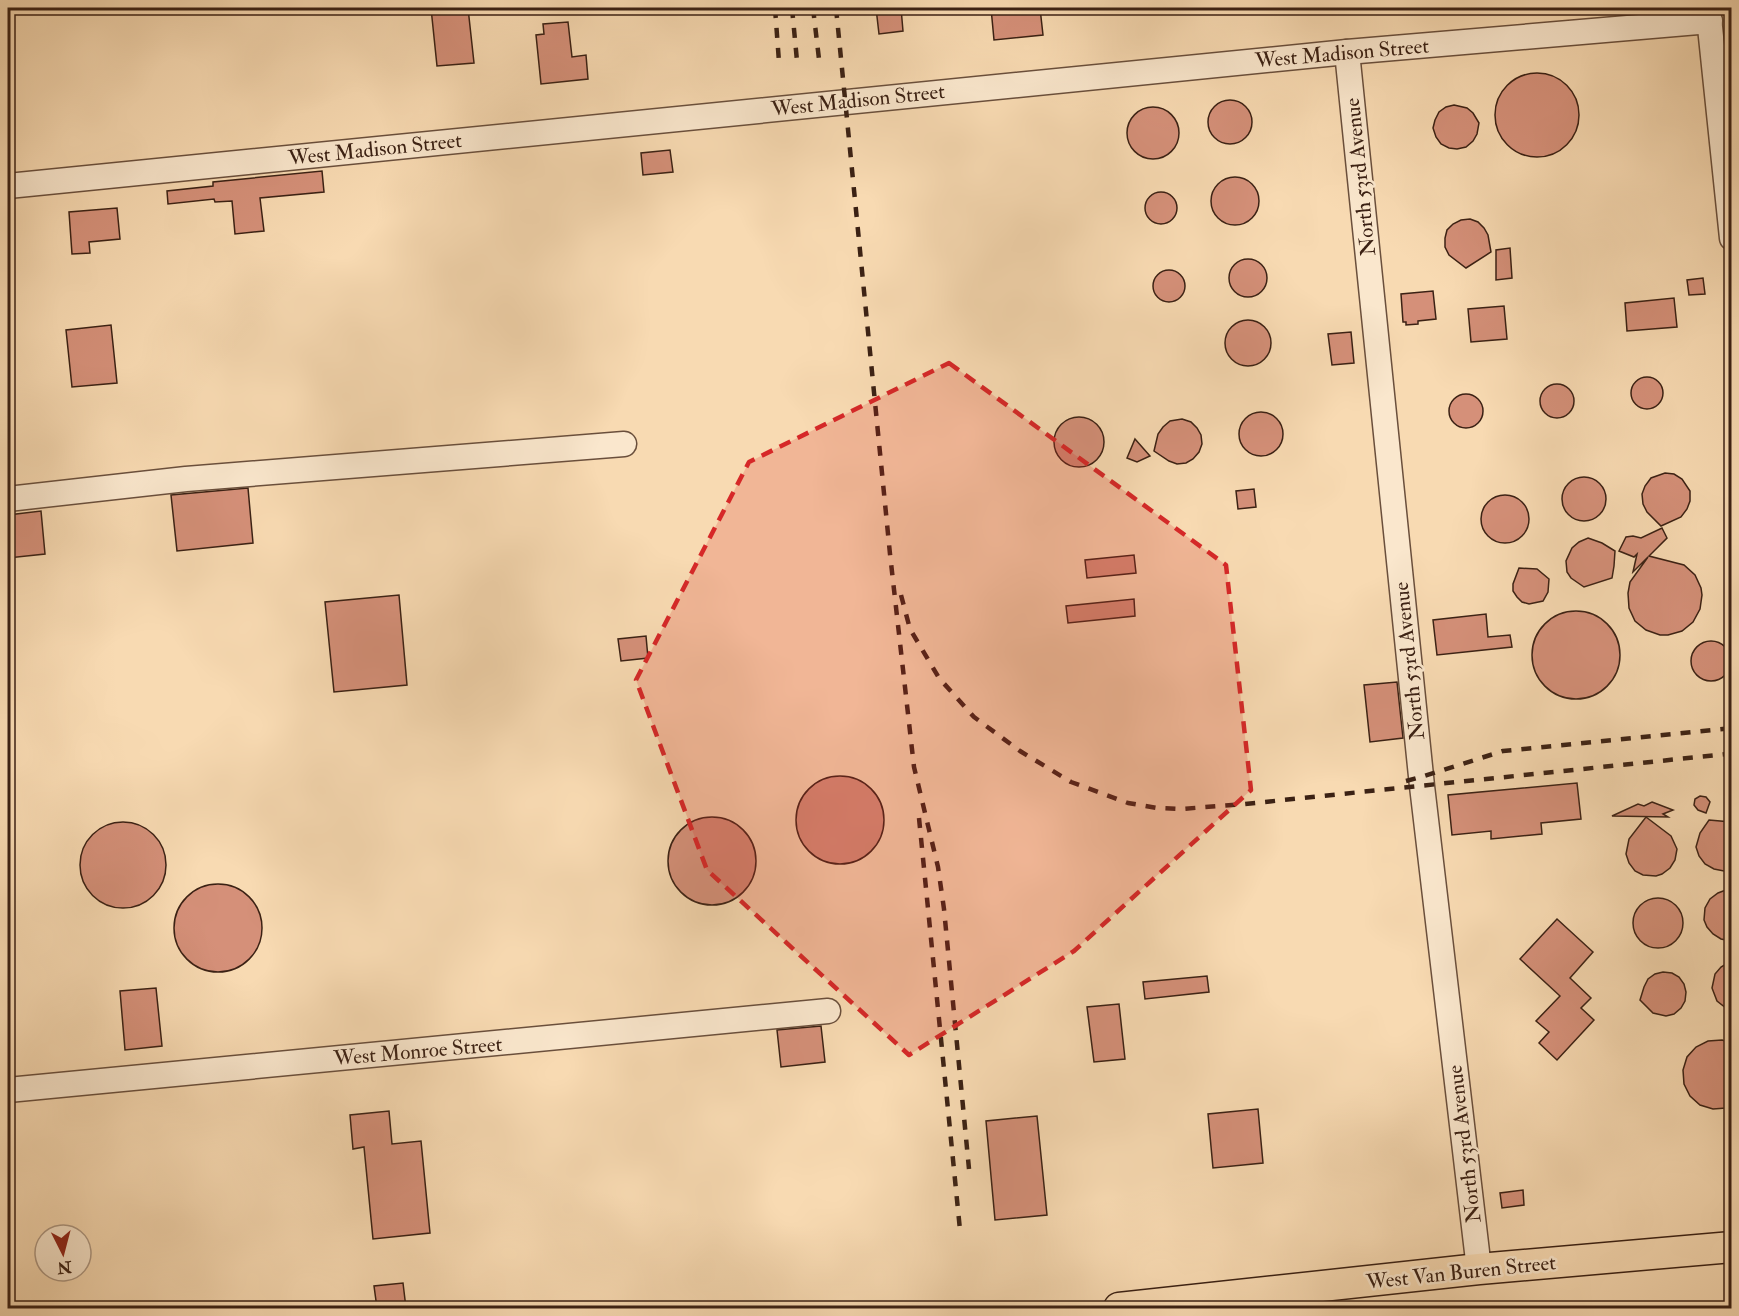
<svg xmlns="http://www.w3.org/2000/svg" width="1739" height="1316" viewBox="0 0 1739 1316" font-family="'IM FELL Double Pica',serif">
<rect width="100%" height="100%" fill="#f8dab2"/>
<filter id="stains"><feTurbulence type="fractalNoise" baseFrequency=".00333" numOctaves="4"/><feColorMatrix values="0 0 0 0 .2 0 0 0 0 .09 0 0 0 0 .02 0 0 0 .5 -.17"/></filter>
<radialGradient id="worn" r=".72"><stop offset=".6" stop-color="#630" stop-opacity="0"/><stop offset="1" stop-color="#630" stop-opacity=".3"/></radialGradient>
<g fill="#d59079" stroke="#3b2114" stroke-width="1.5">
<polygon points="431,8 468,8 474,63 437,66"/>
<polygon points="876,8 901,8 903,31 879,34"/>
<polygon points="991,8 1040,8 1043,35 994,40"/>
<polygon points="568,22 572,57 586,55 588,79 541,84 536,35 544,34 543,24"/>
<circle cx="1537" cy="115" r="42"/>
<circle cx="1230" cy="122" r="22"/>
<polygon points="1454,105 1467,108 1473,113 1479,123 1477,134 1473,141 1466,147 1457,149 1449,148 1441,144 1436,137 1433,128 1435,120 1439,112 1446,107"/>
<circle cx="1153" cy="133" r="26"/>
<polygon points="670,150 673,172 643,175 641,153"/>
<polygon points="322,171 324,192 260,198 264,231 235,234 232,201 215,202 214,199 168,204 167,191 213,186 213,182"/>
<circle cx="1235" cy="201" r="24"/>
<circle cx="1161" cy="208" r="16"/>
<polygon points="117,208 120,239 89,242 90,253 72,254 69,212"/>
<polygon points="1470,219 1478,222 1484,228 1488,235 1491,252 1466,268 1449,255 1445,247 1445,238 1447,230 1453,224 1461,220"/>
<polygon points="1510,248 1512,278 1496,280 1496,250"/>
<circle cx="1248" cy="278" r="19"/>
<circle cx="1169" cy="286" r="16"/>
<polygon points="1703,278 1705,294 1689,295 1687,280"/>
<polygon points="1433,291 1436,319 1418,321 1418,324 1406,325 1406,322 1403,322 1401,294"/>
<polygon points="1674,298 1677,327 1627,331 1625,303"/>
<polygon points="1504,306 1507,339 1471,342 1468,309"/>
<circle cx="1248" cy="343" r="23"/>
<polygon points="111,325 117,383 72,387 66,330"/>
<polygon points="1351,332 1354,363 1332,365 1328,334"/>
<circle cx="1647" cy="393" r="16"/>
<circle cx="1557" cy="401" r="17"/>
<circle cx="1466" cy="411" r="17"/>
<circle cx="1261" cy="434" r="22"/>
<circle cx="1079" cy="442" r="25"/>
<polygon points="1182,419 1191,422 1197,428 1201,435 1202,444 1199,452 1193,459 1186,463 1177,464 1169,461 1154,451 1158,434 1163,427 1170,421"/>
<polygon points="1135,439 1150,456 1137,462 1127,458"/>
<polygon points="1665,473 1674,474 1682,479 1690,491 1690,501 1687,509 1681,517 1661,526 1647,512 1643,504 1642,494 1645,486 1651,478"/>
<circle cx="1584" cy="499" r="22"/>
<polygon points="248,488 253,543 177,551 171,495"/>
<polygon points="1254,489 1256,507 1238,509 1236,491"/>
<circle cx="1505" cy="519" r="24"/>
<polygon points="41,511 45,554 8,558 8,515"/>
<polygon points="1662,528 1667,538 1649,556 1684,565 1695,575 1701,588 1702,595 1700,609 1693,622 1682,631 1668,635 1660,635 1646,630 1635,621 1629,608 1628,593 1630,582 1648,557 1633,572 1637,554 1634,557 1619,551 1626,537 1633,536 1641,538"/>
<polygon points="1588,538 1602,543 1615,551 1614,566 1612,578 1584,587 1571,578 1567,572 1566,561 1572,548 1579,542"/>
<polygon points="1134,555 1136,573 1087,578 1085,560"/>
<polygon points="1519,568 1537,569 1549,579 1548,592 1543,601 1529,604 1522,602 1517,597 1513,591 1513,584"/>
<polygon points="399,595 407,685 334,692 325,602"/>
<polygon points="1134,599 1135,616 1068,623 1066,606"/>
<circle cx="1576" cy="655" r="44"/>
<polygon points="1486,614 1488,637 1510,635 1512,647 1437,655 1433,620"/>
<polygon points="646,636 648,658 621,661 618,639"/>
<circle cx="1711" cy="661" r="20"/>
<polygon points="1397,682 1403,738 1370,742 1364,685"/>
<circle cx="840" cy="820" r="44"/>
<polygon points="1577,783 1581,819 1541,823 1542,834 1491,839 1491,831 1452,835 1448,795"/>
<polygon points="1700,796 1706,797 1710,802 1706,813 1698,810 1694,805 1695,799"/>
<polygon points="1652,802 1673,810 1663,814 1668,817 1612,816 1638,804 1644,806"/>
<circle cx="712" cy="861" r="44"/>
<polygon points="1646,817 1671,836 1677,849 1675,860 1670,868 1662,874 1656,876 1643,875 1635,871 1629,863 1626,854 1629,839"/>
<polygon points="1709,820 1731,822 1731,868 1724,871 1714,869 1705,864 1699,856 1696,847 1700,833"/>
<circle cx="123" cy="865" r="43"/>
<circle cx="218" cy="928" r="44"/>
<polygon points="1731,888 1731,941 1721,939 1713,934 1707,927 1704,920 1705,908 1710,899 1718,893"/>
<circle cx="1658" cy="923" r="25"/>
<polygon points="1557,919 1593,952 1570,978 1591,998 1581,1008 1594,1020 1557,1060 1539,1043 1549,1032 1536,1021 1560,996 1520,959"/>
<polygon points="1731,961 1731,1012 1717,1001 1712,988 1715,974 1721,967"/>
<polygon points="1663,972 1672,973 1679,977 1684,984 1686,992 1685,1001 1681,1008 1674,1014 1666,1016 1653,1013 1640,1000 1644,987 1648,979 1655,974"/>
<polygon points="1207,976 1209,992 1145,999 1143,982"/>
<polygon points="156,988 162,1046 125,1050 120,991"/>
<polygon points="1119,1004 1125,1059 1094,1062 1087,1007"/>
<polygon points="821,1026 825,1062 781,1067 777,1030"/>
<polygon points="1722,1040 1731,1043 1731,1106 1726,1108 1713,1109 1700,1105 1690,1096 1684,1084 1683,1070 1687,1057 1696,1047 1708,1041"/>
<polygon points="1258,1109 1263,1163 1213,1168 1208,1114"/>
<polygon points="389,1111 392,1144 421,1141 430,1233 373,1239 364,1147 353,1149 350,1115"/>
<polygon points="1037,1116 1047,1215 995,1220 986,1121"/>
<polygon points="1523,1190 1524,1205 1502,1208 1500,1193"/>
<polygon points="403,1283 406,1308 377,1308 374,1286"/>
</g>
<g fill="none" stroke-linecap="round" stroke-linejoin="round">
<defs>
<g id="minor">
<polyline points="1708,8 1732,238"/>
<polyline points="1347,52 1422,786 1479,1269"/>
<polyline points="8,186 1347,52 1710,21"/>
<polyline points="8,499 186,479 624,444"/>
<polyline points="8,1090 828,1011"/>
</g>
<polyline id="major" points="1119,1308 1479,1269 1732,1247"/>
</defs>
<use href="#minor" stroke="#6a4f3c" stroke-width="27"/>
<use href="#major" stroke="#3b2114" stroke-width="33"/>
<use href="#minor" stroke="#fae7cd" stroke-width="24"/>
<use href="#major" stroke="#f8dab2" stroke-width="30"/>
<g stroke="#3b2114" stroke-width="4.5" stroke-dasharray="10 10" stroke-linecap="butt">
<polyline points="775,8 779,62"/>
<polyline points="792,8 797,61"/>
<polyline points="813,8 819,59"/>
<polyline points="836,8 890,554 914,767 938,867 944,909 969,1169"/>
<polyline points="901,595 910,629 939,678 974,717 1020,751 1071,782 1128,803 1157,808 1181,809 1245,804 1727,754"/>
<polyline points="1406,781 1421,777 1503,751 1732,728"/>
<polyline points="919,818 960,1230"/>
</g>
</g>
<path fill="#d62828" fill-opacity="0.2" stroke="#d62828" stroke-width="4.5" stroke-dasharray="12 8" stroke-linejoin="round" d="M 949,363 L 1226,565 L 1251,790 L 1074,951 L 909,1055 L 707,870 L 636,680 L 749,462 Z"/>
<g text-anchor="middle" stroke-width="5" stroke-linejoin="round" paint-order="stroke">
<g font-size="21" fill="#3b2114" stroke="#fae7cd">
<text transform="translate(1342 53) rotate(-5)" y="7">West Madison Street</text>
<text transform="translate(858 100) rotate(-6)" y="7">West Madison Street</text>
<text transform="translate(375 149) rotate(-6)" y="7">West Madison Street</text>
<text transform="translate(1360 177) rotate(-96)" y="7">North 53rd Avenue</text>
<text transform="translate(1409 661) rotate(-96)" y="7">North 53rd Avenue</text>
<text transform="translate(418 1051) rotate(-5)" y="7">West Monroe Street</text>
<text transform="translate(1464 1144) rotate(-97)" y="7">North 53rd Avenue</text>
<text transform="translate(1461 1272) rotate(-6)" y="7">West Van Buren Street</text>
</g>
</g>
<rect width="1739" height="1316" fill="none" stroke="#f8dab2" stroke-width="30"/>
<rect x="9" y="9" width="1721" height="1298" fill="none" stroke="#3b2114" stroke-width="3"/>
<rect x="15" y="15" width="1709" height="1286" fill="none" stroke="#3b2114" stroke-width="1.5"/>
<g transform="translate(63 1253) rotate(174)"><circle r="28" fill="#fae7cd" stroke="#ae9883" stroke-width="1.5"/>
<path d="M0-4.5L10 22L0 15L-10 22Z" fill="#8f2418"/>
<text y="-9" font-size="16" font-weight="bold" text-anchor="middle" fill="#3b2114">N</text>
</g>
<rect width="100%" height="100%" filter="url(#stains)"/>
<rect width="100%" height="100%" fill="url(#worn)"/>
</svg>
